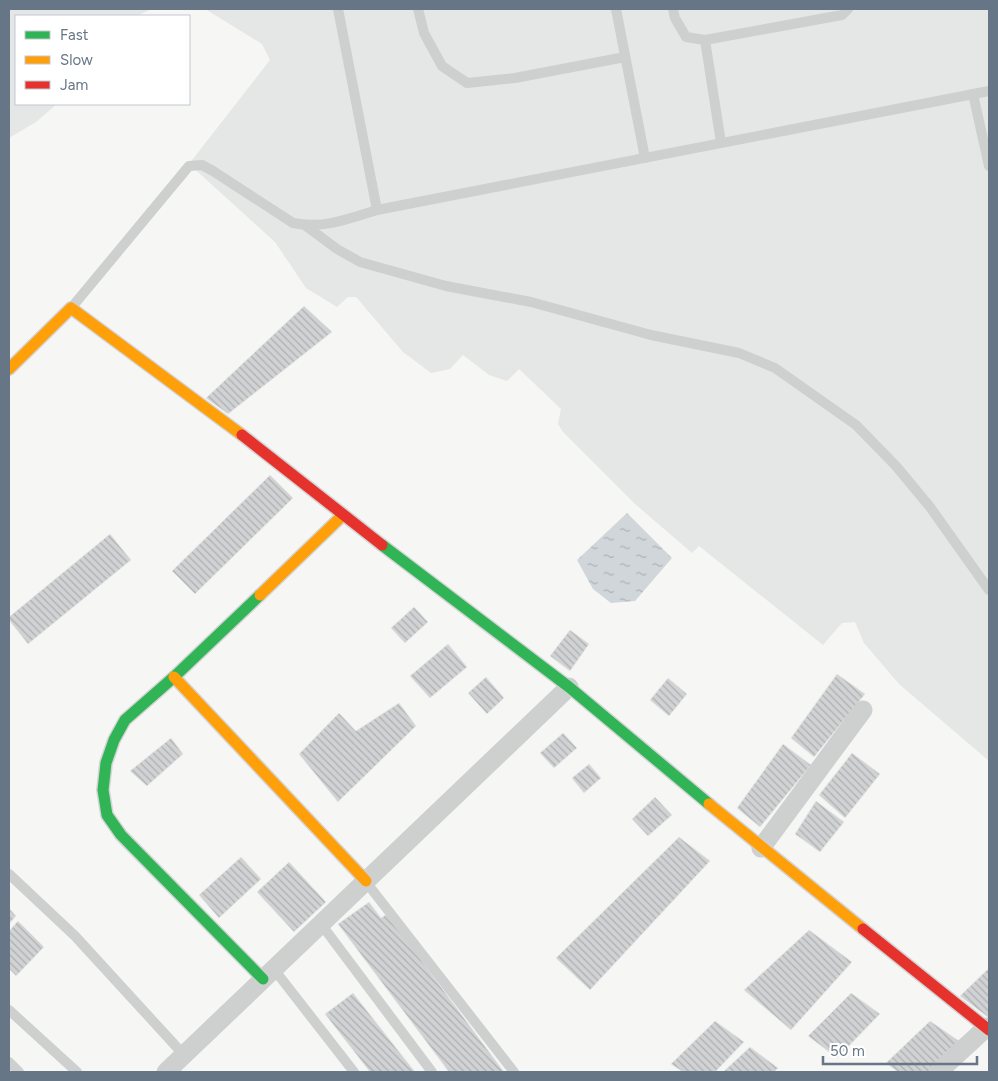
<svg xmlns="http://www.w3.org/2000/svg" width="998" height="1081" viewBox="0 0 998 1081" font-family="Figtree,sans-serif">
<defs>
<pattern id="water-ripples" width="26" height="14" patternUnits="userSpaceOnUse" patternTransform="scale(1.25)"><rect width="26" height="14" fill="#d0d6da"/><path d="M2 4q2-2 4 0t4 0M15 11q2-2 4 0t4 0" fill="none" stroke="#adb2b6"/></pattern>
<pattern id="building-back-hatch" width="6" height="6" patternUnits="userSpaceOnUse" patternTransform="scale(1.25)"><rect width="6" height="6" fill="#d1d2d3"/><path d="M-1 5l2 2M0 0l6 6M5-1l2 2" fill="none" stroke="#adafb1"/></pattern>
</defs>
<rect width="100%" height="100%" fill="#f6f6f5"/>
<g fill="#e5e6e6">
<polygon points="9,9 151,9 137,16 16,16 16,104 57,104 36,122 9,138"/>
<polygon points="205,9 989,9 989,761 899,684 864,643 855,622 842,623 823,645 699,546 692,553 635,504 563,432 558,424 561,409 519,369 507,381 489,375 463,355 450,369 431,373 403,352 356,297 348,297 337,307 306,288 275,242 189,164 270,60 262,44"/>
</g>
<polygon fill="url(#water-ripples)" points="627,513 672,558 635,601 611,603 593,589 577,560"/>
<g fill="url(#building-back-hatch)" stroke="#e6e6e5">
<polygon points="304,306 332,332 228,414 206,398"/>
<polygon points="270,475 293,498 195,594 172,571"/>
<polygon points="110,534 131,560 28,644 9,620 9,617"/>
<polygon points="414,607 428,622 405,643 391,628"/>
<polygon points="570,630 589,644 570,671 550,656"/>
<polygon points="448,644 467,667 430,698 410,676"/>
<polygon points="837,674 865,694 814,757 791,738"/>
<polygon points="486,677 504,698 487,714 468,693"/>
<polygon points="668,678 687,694 669,716 650,700"/>
<polygon points="399,703 416,726 338,802 299,754 339,713 356,731"/>
<polygon points="563,733 577,748 554,768 540,753"/>
<polygon points="171,738 183,754 147,786 130,771"/>
<polygon points="783,744 811,765 760,827 737,808"/>
<polygon points="852,753 880,774 845,818 819,795"/>
<polygon points="589,764 601,778 584,793 572,778"/>
<polygon points="655,797 672,815 648,836 632,819"/>
<polygon points="816,801 844,822 820,852 795,834"/>
<polygon points="679,837 710,861 590,990 556,958"/>
<polygon points="241,857 261,879 219,918 199,895"/>
<polygon points="289,862 326,902 294,932 257,892"/>
<polygon points="369,902 381,918 387,914 504,1072 449,1072 338,924"/>
<polygon points="9,908 16,916 9,924"/>
<polygon points="18,921 44,947 16,976 9,969 9,931"/>
<polygon points="809,930 852,962 791,1030 744,990"/>
<polygon points="989,968 989,1018 960,996"/>
<polygon points="353,993 415,1072 370,1072 325,1014"/>
<polygon points="851,993 880,1014 837,1058 808,1036"/>
<polygon points="715,1021 744,1042 715,1072 683,1072 671,1064"/>
<polygon points="930,1021 959,1041 928,1072 898,1072 886,1063"/>
<polygon points="750,1047 778,1068 774,1072 723,1072"/>
</g>
<g fill="none" stroke-linecap="round" stroke-linejoin="round">
<defs>
<g id="fast">
<polyline points="382,545 569,687 709,804"/>
<polyline points="260,595 174,677 125,720 114,740 106,763 103,790 107,815 121,835 263,979"/>
</g>
<g id="slow">
<polyline points="9,369 71,308 242,435"/>
<polyline points="260,595 343,515"/>
<polyline points="174,677 366,881"/>
<polyline points="709,804 863,929"/>
</g>
<g id="jam">
<polyline points="242,435 382,545"/>
<polyline points="863,929 989,1030"/>
</g>
</defs>
<use href="#fast" stroke="#d3d4d5" stroke-width="14"/>
<use href="#slow" stroke="#d3d4d5" stroke-width="14"/>
<use href="#jam" stroke="#d3d4d5" stroke-width="14"/>
<g stroke="#ced0d0" stroke-width="10">
<polyline points="338,9 377,210 989,91"/>
<polyline points="418,9 424,33 442,66 467,83 515,78 625,57"/>
<polyline points="616,9 645,158"/>
<polyline points="673,9 675,18 686,37 705,40"/>
<polyline points="973,94 989,166"/>
<polyline points="721,143 705,40 842,15 848,9"/>
<polyline points="306,226 337,249 360,262 446,286 531,302 651,335 739,353 775,368 856,425 896,466 930,507 989,590"/>
<path d="M 72,307 L 189,166 L 202,165 L 213,171 L 293,223 C 323,229 349,219 377,210"/>
<polyline points="9,874 75,936 184,1055"/>
<polyline points="366,882 514,1072"/>
<polyline points="321,924 432,1072"/>
<polyline points="273,968 354,1072"/>
<polyline points="9,1010 77,1072"/>
<polyline points="9,1062 19,1072"/>
</g>
<g stroke="#ced0d0" stroke-width="19">
<polyline points="761,848 863,710"/>
<polyline points="166,1072 569,687"/>
<polyline points="938,1072 987,1027"/>
</g>
<use href="#fast" stroke="#30b455" stroke-width="11"/>
<use href="#slow" stroke="#ff9f0a" stroke-width="11"/>
<use href="#jam" stroke="#e5322d" stroke-width="11"/>
</g>
<rect width="998" height="1081" fill="none" stroke="#667686" stroke-width="20"/>
<rect x="15" y="15" width="175" height="90" fill="#ffffff" stroke="#c2c8cf"/>
<rect x="25" y="31" width="25" height="8" fill="#30b455" stroke="#c2c8cf"/>
<text x="60" y="40" font-size="15" fill="#667686">Fast</text>
<rect x="25" y="56" width="25" height="8" fill="#ff9f0a" stroke="#c2c8cf"/>
<text x="60" y="65" font-size="15" fill="#667686">Slow</text>
<rect x="25" y="81" width="25" height="8" fill="#e5322d" stroke="#c2c8cf"/>
<text x="60" y="90" font-size="15" fill="#667686">Jam</text>
<path d="M823 1056v8h154v-8" fill="none" stroke="#667686" stroke-width="2.5"/>
<text x="830" y="1056" font-size="15" fill="#667686" stroke="#ffffff" stroke-width="4" paint-order="stroke">50 m</text>
</svg>
